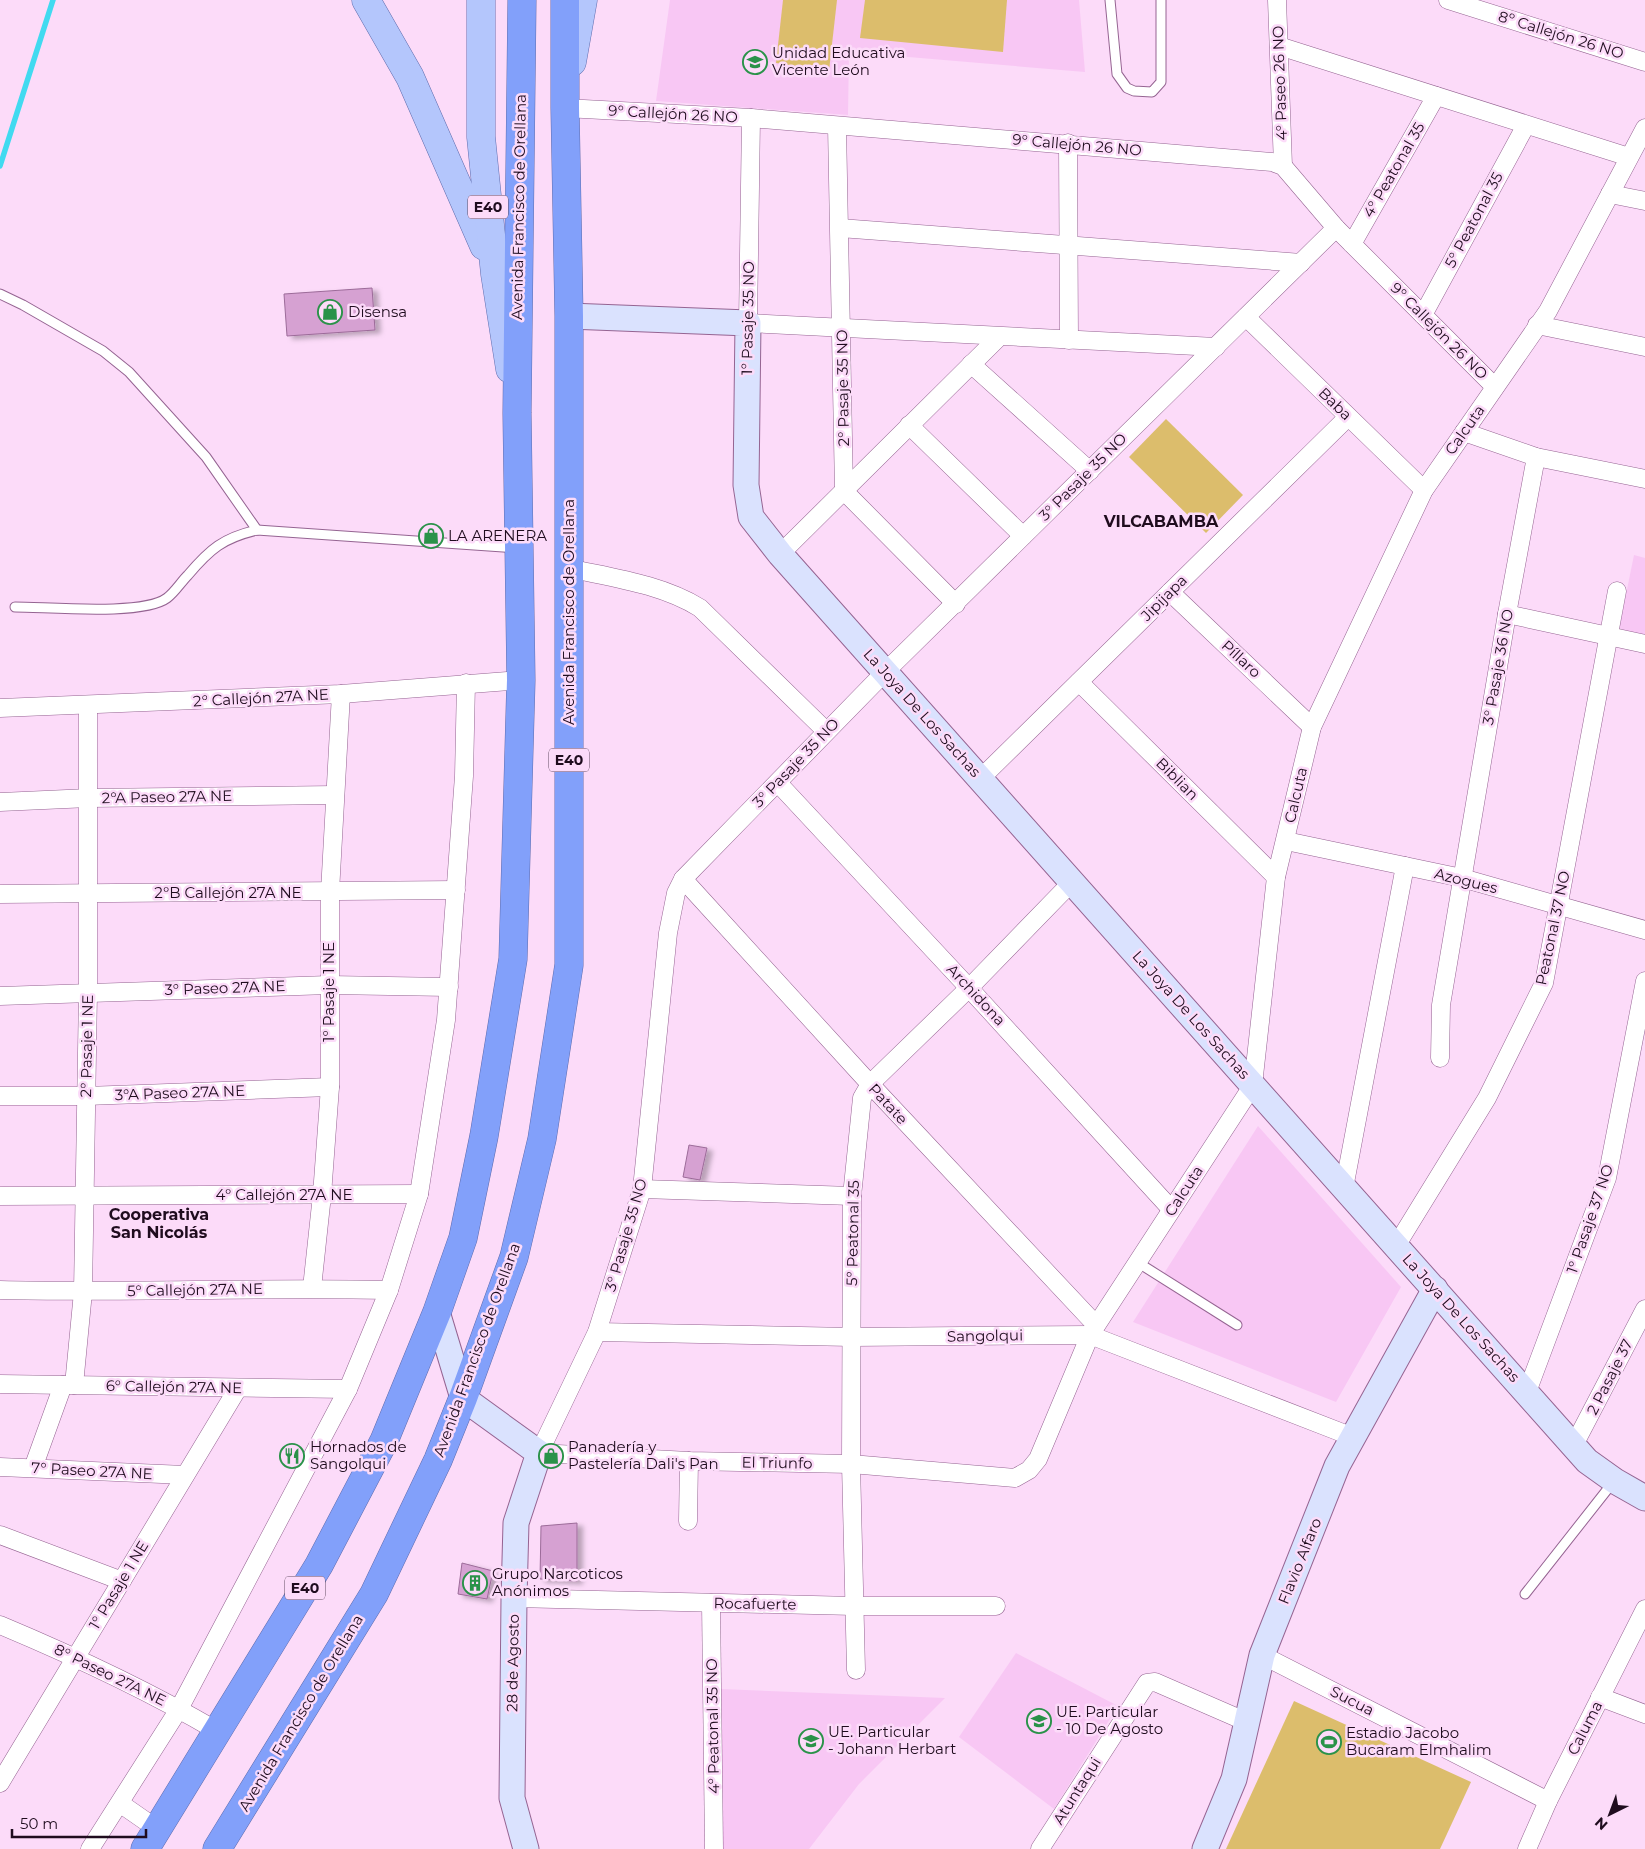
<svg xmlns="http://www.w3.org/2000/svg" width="1645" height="1849" viewBox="0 0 1645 1849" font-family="Montserrat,sans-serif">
<defs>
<filter id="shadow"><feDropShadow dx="5.5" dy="3" stdDeviation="2.5" flood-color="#0004"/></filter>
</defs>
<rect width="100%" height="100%" fill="#fcdbf9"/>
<g fill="#f8c7f4">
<polygon points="670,0 1079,0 1085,72 849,52 848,115 656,101"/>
<polygon points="1634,555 1645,558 1645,639 1618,634"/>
<polygon points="1258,1126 1401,1287 1336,1402 1133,1322"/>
<polygon points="1016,1653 1118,1706 1054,1809 959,1737"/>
<polygon points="720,1689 945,1698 859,1784 809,1849 720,1849"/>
</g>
<g fill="#dcbd6c">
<polygon points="783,0 837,0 829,71 776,63"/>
<polygon points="865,0 1007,0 1003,52 860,38"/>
<polygon points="1166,419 1243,495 1206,533 1129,457"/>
<polygon points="1294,1701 1471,1782 1440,1849 1226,1849"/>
</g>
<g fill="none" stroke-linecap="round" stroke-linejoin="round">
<polyline stroke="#41daf0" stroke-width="5.5" points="0,166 53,0"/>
</g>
<g fill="#d6a1d2" stroke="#9c6b99" filter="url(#shadow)">
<polygon points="372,288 375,330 287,336 284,294"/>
<polygon points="689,1145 707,1148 700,1180 683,1177"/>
<polygon points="577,1523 577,1581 540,1579 541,1526"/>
<polygon points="462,1563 493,1571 487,1599 458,1594"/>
</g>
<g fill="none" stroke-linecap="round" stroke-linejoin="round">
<defs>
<g id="lane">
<polyline points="1110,0 1117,74 1127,88 1134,91 1152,92 1161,82 1161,0"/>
<polyline points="0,294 23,305 103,351 129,372 206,457 257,530"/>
<path d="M 15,607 C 48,607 143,616 167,598 C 175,592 181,582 188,575 C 210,549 223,538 257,530 L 516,548"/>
<polyline points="1137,1262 1237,1325"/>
<polyline points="1525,1594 1614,1481"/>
</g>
<g id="street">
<polyline points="1277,0 1283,166"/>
<polyline points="1448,0 1645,62"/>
<polyline points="1279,46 1629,157"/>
<polyline points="565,108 751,118 1272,162 1283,166 1336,228 1495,387"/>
<polyline points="751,118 748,323 1216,347"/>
<polyline points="837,126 844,491 956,604"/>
<polyline points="1068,143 1069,340"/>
<polyline points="1610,194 1645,201"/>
<polyline points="840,228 1301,263"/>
<polyline points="1336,228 885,672 683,879 676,893 668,933 642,1189 597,1332 539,1453 689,1461 851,1464 1015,1478 1029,1470 1038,1459 1090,1335 1253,1085 1276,877 1312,727 1424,490 1548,311 1645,128"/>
<polyline points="1352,244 1436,96"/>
<polyline points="1423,315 1526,125"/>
<polyline points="1246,317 1424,490"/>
<polyline points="1537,325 1645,347"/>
<polyline points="971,364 1090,471"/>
<polyline points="909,425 1023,536"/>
<polyline points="1464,432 1536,457 1645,479"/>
<polyline points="780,554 999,337"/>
<path d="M 568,568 C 613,578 661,584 700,608 L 826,731"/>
<polyline points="1170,592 1312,727"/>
<polyline points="1507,614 1645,644"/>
<polyline points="1079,682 1276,877"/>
<polyline points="0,708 341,694 521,680"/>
<polyline points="980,779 1348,417"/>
<polyline points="778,783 969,988 1171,1209"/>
<polyline points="0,802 89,798 335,795"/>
<polyline points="1286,841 1462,878 1645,930"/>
<polyline points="683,879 870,1084 1096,1325"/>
<polyline points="0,894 456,890"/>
<polyline points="0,996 329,985 449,987"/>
<polyline points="1440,1058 1441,1005 1507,614 1536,457"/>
<polyline points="0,1096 86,1096 330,1087"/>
<polyline points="1344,1188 1405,866"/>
<polyline points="642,1189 852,1196"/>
<polyline points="0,1196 419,1194"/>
<polyline points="1396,1246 1487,1098 1544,983 1617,591"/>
<polyline points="312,1288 322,1195 330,1087 330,892 341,694"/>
<path d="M 0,1290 C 130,1293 259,1287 389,1290"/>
<polyline points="597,1332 852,1337 1090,1335 1353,1437"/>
<polyline points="0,1384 348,1389"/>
<polyline points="74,1385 83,1292 88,992 88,706"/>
<polyline points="1527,1392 1607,1178 1645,981"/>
<polyline points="1574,1445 1645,1309"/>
<polyline points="0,1467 185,1475"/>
<polyline points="33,1468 63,1385"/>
<polyline points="688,1521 689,1461"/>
<polyline points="0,1535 122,1581"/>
<polyline points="514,1598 854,1606 996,1606"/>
<polyline points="711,1603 714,1849"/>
<path d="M 0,1625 C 74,1656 147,1690 217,1731"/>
<polyline points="1262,1655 1548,1801"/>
<polyline points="856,1670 851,1464 852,1196 862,1098 870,1084 969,988 1072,882"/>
<polyline points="1600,1697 1645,1714"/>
<polyline points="0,1783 238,1388"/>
<polyline points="121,1804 157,1829"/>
<polyline points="90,1849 179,1709 348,1389 389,1290 419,1194 446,1020 464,776 466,683"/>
<polyline points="1040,1849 1147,1683 1155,1682 1247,1722"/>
<polyline points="1527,1849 1548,1801 1645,1609"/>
</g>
<g id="secondary">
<polyline points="569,316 748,323 746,485 751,517 780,554 1587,1461 1615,1481 1645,1498"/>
<polyline points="437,1312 463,1398 539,1453 516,1523 514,1598 512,1798 526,1849"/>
<polyline points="1205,1849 1234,1779 1262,1655 1337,1466 1435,1289"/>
</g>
<g id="primary">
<polyline points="366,0 410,77 484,246"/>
<polyline points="481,0 481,137 495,274 510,369"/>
<polyline points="572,62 583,0"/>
</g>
<g id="highway">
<polyline points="145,1849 319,1565 384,1441 437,1312 463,1238 484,1136 513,959 521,680 517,413 522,0"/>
<polyline points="217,1849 374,1594 438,1460 463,1398 514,1257 542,1139 569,965 569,316 565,108 565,0"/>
</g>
</defs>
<use href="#lane" stroke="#956492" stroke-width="11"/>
<use href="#street" stroke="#956492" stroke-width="19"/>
<use href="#secondary" stroke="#956492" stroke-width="27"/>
<use href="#primary" stroke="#5f6cad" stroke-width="29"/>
<use href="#highway" stroke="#5f6cad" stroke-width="29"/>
<use href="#lane" stroke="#fff" stroke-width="9"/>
<use href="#street" stroke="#fff" stroke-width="18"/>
<use href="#secondary" stroke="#dae2fe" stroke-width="25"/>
<use href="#primary" stroke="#b4c6fc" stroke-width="28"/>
<use href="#highway" stroke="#82a0fa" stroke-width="28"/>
</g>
<defs>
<symbol id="school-ring" viewBox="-11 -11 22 22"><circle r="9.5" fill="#fcdbf9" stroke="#2a9249" stroke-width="1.5"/><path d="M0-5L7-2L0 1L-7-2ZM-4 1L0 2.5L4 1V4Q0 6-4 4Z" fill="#2a9249"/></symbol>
<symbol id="shop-ring" viewBox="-11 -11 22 22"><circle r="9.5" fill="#fcdbf9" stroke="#2a9249" stroke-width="1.5"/><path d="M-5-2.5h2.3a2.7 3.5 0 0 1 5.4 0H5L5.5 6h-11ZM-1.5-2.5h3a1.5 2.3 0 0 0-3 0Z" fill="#2a9249"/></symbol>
<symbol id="restaurant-ring" viewBox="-11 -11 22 22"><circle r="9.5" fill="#fcdbf9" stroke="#2a9249" stroke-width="1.5"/><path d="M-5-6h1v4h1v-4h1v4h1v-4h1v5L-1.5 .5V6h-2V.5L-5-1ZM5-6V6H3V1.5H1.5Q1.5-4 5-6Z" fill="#2a9249"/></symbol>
<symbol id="building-ring" viewBox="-11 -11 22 22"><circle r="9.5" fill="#fcdbf9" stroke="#2a9249" stroke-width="1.5"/><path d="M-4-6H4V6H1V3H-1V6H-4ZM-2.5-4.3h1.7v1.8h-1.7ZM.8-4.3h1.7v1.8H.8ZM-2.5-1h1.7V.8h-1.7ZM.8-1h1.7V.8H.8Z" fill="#2a9249"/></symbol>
<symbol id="stadium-ring" viewBox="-11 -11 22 22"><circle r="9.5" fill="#fcdbf9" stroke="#2a9249" stroke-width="1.5"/><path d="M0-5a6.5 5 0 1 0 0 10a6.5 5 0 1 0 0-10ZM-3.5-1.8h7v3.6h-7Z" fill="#2a9249"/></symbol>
</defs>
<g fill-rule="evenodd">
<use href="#school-ring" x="741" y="48" width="28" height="28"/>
<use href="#shop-ring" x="316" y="298" width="28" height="28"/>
<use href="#shop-ring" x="417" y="522" width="28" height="28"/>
<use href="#restaurant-ring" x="278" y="1442" width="28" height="28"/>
<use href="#shop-ring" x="537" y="1442" width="28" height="28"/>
<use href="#building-ring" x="461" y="1569" width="28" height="28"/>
<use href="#school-ring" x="1025" y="1707" width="28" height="28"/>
<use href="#school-ring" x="797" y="1727" width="28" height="28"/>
<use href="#stadium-ring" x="1315" y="1728" width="28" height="28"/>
</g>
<g text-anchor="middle" stroke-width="5" stroke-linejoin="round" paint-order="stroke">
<g fill="#fcdbf9" stroke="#614a60" stroke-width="1">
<rect x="468" y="195.5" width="40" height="23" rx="4"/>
<rect x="549" y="748.5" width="40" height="23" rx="4"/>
<rect x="285" y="1576.5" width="40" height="23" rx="4"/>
</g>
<g font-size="14" font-weight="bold" fill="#1f0c1e">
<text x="488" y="212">E40</text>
<text x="569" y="765">E40</text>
<text x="305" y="1593">E40</text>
</g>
<g font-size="15" fill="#1f0c1e" stroke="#fcdbf9">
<text transform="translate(1561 35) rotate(17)" y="5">8º Callejón 26 NO</text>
<text transform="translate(1280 83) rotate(-92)" y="5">4° Paseo 26 NO</text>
<text transform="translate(673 114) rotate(3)" y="5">9° Callejón 26 NO</text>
<text transform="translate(1077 145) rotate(5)" y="5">9° Callejón 26 NO</text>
<text transform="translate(1394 170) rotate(-60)" y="5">4° Peatonal 35</text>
<text transform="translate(519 207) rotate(-89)" y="5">Avenida Francisco de Orellana</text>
<text transform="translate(1474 220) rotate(-62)" y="5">5° Peatonal 35</text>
<text transform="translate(748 318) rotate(-89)" y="5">1° Pasaje 35 NO</text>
<text transform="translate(1439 331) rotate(45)" y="5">9° Callejón 26 NO</text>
<text transform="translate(843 388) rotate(-91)" y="5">2° Pasaje 35 NO</text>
<text transform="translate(1335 404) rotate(44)" y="5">Baba</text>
<text transform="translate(1465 430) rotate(-55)" y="5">Calcuta</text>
<text transform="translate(1083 477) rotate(-45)" y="5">3° Pasaje 35 NO</text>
<text transform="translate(1164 598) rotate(-45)" y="5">Jipijapa</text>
<text transform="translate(569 612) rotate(-90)" y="5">Avenida Francisco de Orellana</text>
<text transform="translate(1241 659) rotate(43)" y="5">Píllaro</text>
<text transform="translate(1498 667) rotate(-80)" y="5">3° Pasaje 36 NO</text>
<text transform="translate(261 698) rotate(-3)" y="5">2° Callejón 27A NE</text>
<text transform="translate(922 713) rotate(48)" y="5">La Joya De Los Sachas</text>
<text transform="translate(796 763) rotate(-46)" y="5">3° Pasaje 35 NO</text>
<text transform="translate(1177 779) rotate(45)" y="5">Biblian</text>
<text transform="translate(1296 795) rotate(-77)" y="5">Calcuta</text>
<text transform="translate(167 797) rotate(-1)" y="5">2°A Paseo 27A NE</text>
<text transform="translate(1466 881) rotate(14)" y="5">Azogues</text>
<text x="228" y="898">2°B Callejón 27A NE</text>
<text transform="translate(1553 928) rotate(-78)" y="5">Peatonal 37 NO</text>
<text transform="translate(225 988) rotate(-2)" y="5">3° Paseo 27A NE</text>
<text transform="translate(329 992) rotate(-90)" y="5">1° Pasaje 1 NE</text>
<text transform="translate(976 995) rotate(47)" y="5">Archidona</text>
<text transform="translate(1191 1015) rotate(48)" y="5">La Joya De Los Sachas</text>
<text transform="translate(87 1046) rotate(-89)" y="5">2° Pasaje 1 NE</text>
<text transform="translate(180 1093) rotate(-2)" y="5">3°A Paseo 27A NE</text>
<text transform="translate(888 1104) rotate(47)" y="5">Patate</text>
<text transform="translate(1184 1191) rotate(-57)" y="5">Calcuta</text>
<text x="284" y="1200">4° Callejón 27A NE</text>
<text transform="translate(1590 1219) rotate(-71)" y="5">1° Pasaje 37 NO</text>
<text transform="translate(853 1233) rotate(-89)" y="5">5° Peatonal 35</text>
<text transform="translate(626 1235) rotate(-74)" y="5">3° Pasaje 35 NO</text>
<text transform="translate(195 1290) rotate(-1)" y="5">5° Callejón 27A NE</text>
<text transform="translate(1461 1318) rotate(48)" y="5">La Joya De Los Sachas</text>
<text transform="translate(985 1336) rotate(-1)" y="5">Sangolqui</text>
<text transform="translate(477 1350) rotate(-70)" y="5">Avenida Francisco de Orellana</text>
<text transform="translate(1610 1377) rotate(-63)" y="5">2 Pasaje 37</text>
<text transform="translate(174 1387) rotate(1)" y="5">6° Callejón 27A NE</text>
<text transform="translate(777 1463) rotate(1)" y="5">El Triunfo</text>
<text transform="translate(92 1471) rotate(3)" y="5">7° Paseo 27A NE</text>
<text transform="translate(1300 1561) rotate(-68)" y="5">Flavio Alfaro</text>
<text transform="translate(119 1585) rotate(-59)" y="5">1° Pasaje 1 NE</text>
<text transform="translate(755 1604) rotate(1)" y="5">Rocafuerte</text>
<text transform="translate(513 1663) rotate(-89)" y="5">28 de Agosto</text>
<text transform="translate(110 1675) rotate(26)" y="5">8° Paseo 27A NE</text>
<text transform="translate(1352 1701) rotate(27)" y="5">Sucua</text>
<text transform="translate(301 1713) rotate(-59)" y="5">Avenida Francisco de Orellana</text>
<text transform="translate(713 1726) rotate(-91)" y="5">4° Peatonal 35 NO</text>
<text transform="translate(1585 1728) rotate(-63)" y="5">Caluma</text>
<text transform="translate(1077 1791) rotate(-58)" y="5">Atuntaqui</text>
</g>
<g font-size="15" fill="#1f0c1e" stroke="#fcdbf9" text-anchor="start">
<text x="772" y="58">Unidad Educativa<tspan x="772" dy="17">Vicente León</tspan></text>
<text x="348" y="317">Disensa</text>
<text x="448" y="541">LA ARENERA</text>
<text x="310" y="1452">Hornados de<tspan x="310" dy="17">Sangolqui</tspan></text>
<text x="568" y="1452">Panadería y<tspan x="568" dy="17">Pastelería Dali's Pan</tspan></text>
<text x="492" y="1579">Grupo Narcoticos<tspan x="492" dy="17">Anónimos</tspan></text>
<text x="1056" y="1717">UE. Particular<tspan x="1056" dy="17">- 10 De Agosto</tspan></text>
<text x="828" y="1737">UE. Particular<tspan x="828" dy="17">- Johann Herbart</tspan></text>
<text x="1346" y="1738">Estadio Jacobo<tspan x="1346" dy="17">Bucaram Elmhalim</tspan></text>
</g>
<g font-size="16" font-weight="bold" fill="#1f0c1e" stroke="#fcdbf9">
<text x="1161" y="527">VILCABAMBA</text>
<text x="159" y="1220">Cooperativa<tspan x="159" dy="18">San Nicolás</tspan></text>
</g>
</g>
<g transform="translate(1610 1814) rotate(222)" stroke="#fcdbf9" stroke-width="4" paint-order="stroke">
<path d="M0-4L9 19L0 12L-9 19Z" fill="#1f0c1e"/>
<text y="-8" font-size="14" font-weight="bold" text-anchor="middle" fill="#1f0c1e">N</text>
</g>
<path d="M12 1829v8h134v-8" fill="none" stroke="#1f0c1e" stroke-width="2.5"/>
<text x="20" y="1829" font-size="15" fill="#1f0c1e" stroke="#fcdbf9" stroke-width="4" paint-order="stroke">50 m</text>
</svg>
